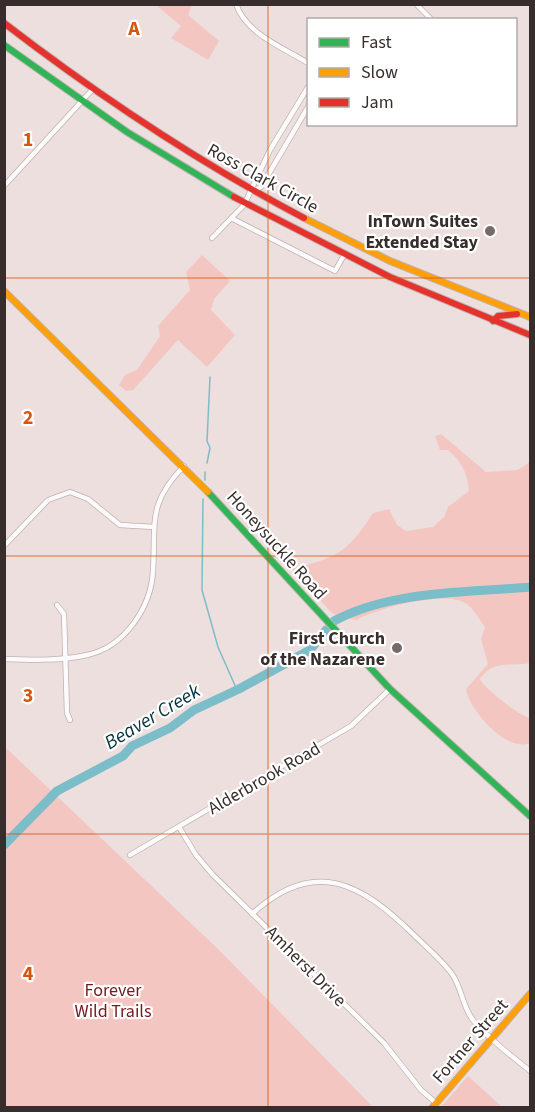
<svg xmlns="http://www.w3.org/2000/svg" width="535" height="1112" viewBox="0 0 535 1112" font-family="'Source Sans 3',sans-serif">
<rect width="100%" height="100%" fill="#eddfdd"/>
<g fill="#f4c6c2">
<polygon points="156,5 192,5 188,15 219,41 208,60 171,38 181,26"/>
<polygon points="202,255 230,281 214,299 211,310 235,335 207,367 178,340 133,390 126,391 119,385 125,375 137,370 160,336 158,326 190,290 186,272"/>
<path d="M 441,434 L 486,472 L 518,470 L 530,462 L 530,663 C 511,667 493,659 480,679 C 484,688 521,717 530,718 L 530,743 C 507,753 469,710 466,689 L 488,664 L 481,639 L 485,627 C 480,620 475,611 468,605 C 447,588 377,609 356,620 L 333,614 L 291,569 C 337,558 348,552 373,513 L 389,509 L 397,525 L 406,531 L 433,527 L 444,517 L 448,507 L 469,491 C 467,472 462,462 448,450 L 440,450 L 435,436 Z"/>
<polygon points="4,746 218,949 373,1107 5,1107"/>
<polygon points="468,1076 502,1107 441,1107"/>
</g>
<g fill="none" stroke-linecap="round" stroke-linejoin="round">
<g stroke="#7cbdca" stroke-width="1.5">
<polyline points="207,463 210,448 207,441 210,377"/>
<polyline points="205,480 205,472"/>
<polyline points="203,499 202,590 218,647 237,690"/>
</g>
<g stroke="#7cbdca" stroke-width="9">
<path d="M 334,621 C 392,590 466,593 530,587"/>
<polyline points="4,845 57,791 123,756 132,746 170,728 194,710 239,689 310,650 326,630"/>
</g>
<defs>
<g id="street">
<path d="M 236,4 C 246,34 284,48 308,63"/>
<polyline points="416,4 432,20"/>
<polyline points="4,186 92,90"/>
<polyline points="252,191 261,187 308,107"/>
<polyline points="233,219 335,271 343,257"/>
<polyline points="212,238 244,205 270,150 308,87"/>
<polyline points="4,546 48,500 70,492 88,499 120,525 154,527"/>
<polyline points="57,605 64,614 67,713 70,720"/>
<path d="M 4,659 C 30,660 62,661 87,655 C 125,647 151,607 153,571 C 156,522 147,504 184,466"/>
<polyline points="179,827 196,855 213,875 384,1043 421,1090 436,1103"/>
<polyline points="130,855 351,726 390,689"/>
<path d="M 252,914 C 315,856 362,884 414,935 C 426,947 442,960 452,974 C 462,988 462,1006 473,1020 C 488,1039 511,1055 530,1071"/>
</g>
<g id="fast">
<polyline points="4,45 127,132 234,197"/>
<polyline points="208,492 390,689 530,816"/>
</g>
<g id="slow">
<polyline points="304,218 390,261 530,317"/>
<polyline points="4,291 208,492"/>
<polyline points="432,1108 530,994"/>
</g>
<g id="jam">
<path d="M 4,23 C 99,96 198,162 304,218"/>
<polyline points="234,197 390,277 530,335"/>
<polyline points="493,321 498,316 517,314"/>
</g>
</defs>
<use href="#street" stroke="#beb2b1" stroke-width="6"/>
<use href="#fast" stroke="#beb2b1" stroke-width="8"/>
<use href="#slow" stroke="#beb2b1" stroke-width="8"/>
<use href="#jam" stroke="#beb2b1" stroke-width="8"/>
<use href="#street" stroke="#fcfafa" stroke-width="4.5"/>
<use href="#fast" stroke="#30b455" stroke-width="6"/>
<use href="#slow" stroke="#ff9f0a" stroke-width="6"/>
<use href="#jam" stroke="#e5322d" stroke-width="6"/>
</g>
<path fill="none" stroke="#d6550f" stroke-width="1.5" stroke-opacity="0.55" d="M 268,4 L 268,1108M 4,278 L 530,278M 4,556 L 530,556M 4,834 L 530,834"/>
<g fill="#776b6a" stroke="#fff" stroke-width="2">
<circle cx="490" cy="231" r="6"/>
<circle cx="397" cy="648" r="6"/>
</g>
<g text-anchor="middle" stroke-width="4.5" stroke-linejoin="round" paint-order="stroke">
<g font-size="18" fill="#372d2c" stroke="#fff">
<text transform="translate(263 178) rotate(29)" y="6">Ross Clark Circle</text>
<text transform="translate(277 545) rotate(48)" y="6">Honeysuckle Road</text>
<text transform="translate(264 778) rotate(-30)" y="6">Alderbrook Road</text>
<text transform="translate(306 966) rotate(45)" y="6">Amherst Drive</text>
<text transform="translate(470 1041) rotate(-49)" y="6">Fortner Street</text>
</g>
<g font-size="18" font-weight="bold" fill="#372d2c" stroke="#fff" text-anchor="end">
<text x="478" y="227">InTown Suites<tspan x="478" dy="21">Extended Stay</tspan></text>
<text x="385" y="644">First Church<tspan x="385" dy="21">of the Nazarene</tspan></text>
</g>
<g font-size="18" fill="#751a1e" stroke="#fff">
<text x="113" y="996">Forever<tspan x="113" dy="21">Wild Trails</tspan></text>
</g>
<g font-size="20" font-style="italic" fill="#03343c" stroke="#fff">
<text transform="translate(152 716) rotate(-31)" y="7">Beaver Creek</text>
</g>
</g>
<g font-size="20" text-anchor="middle" font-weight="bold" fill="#d6550f" stroke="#fff" stroke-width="4.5" stroke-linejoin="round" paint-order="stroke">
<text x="134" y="35">A</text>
<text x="28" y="146">1</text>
<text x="28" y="424">2</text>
<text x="28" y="702">3</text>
<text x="28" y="980">4</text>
</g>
<rect width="535" height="1112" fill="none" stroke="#372d2c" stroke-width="12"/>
<rect x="307" y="18" width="210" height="108" fill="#ffffff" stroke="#afabab" stroke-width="1.5"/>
<rect x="319" y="38" width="30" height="9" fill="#30b455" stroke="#afabab" stroke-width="1.5"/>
<text x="361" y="48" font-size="18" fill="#372d2c">Fast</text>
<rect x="319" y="68" width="30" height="9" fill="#ff9f0a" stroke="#afabab" stroke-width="1.5"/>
<text x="361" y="78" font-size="18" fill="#372d2c">Slow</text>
<rect x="319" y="98" width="30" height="9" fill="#e5322d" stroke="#afabab" stroke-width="1.5"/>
<text x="361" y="108" font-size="18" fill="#372d2c">Jam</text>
</svg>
